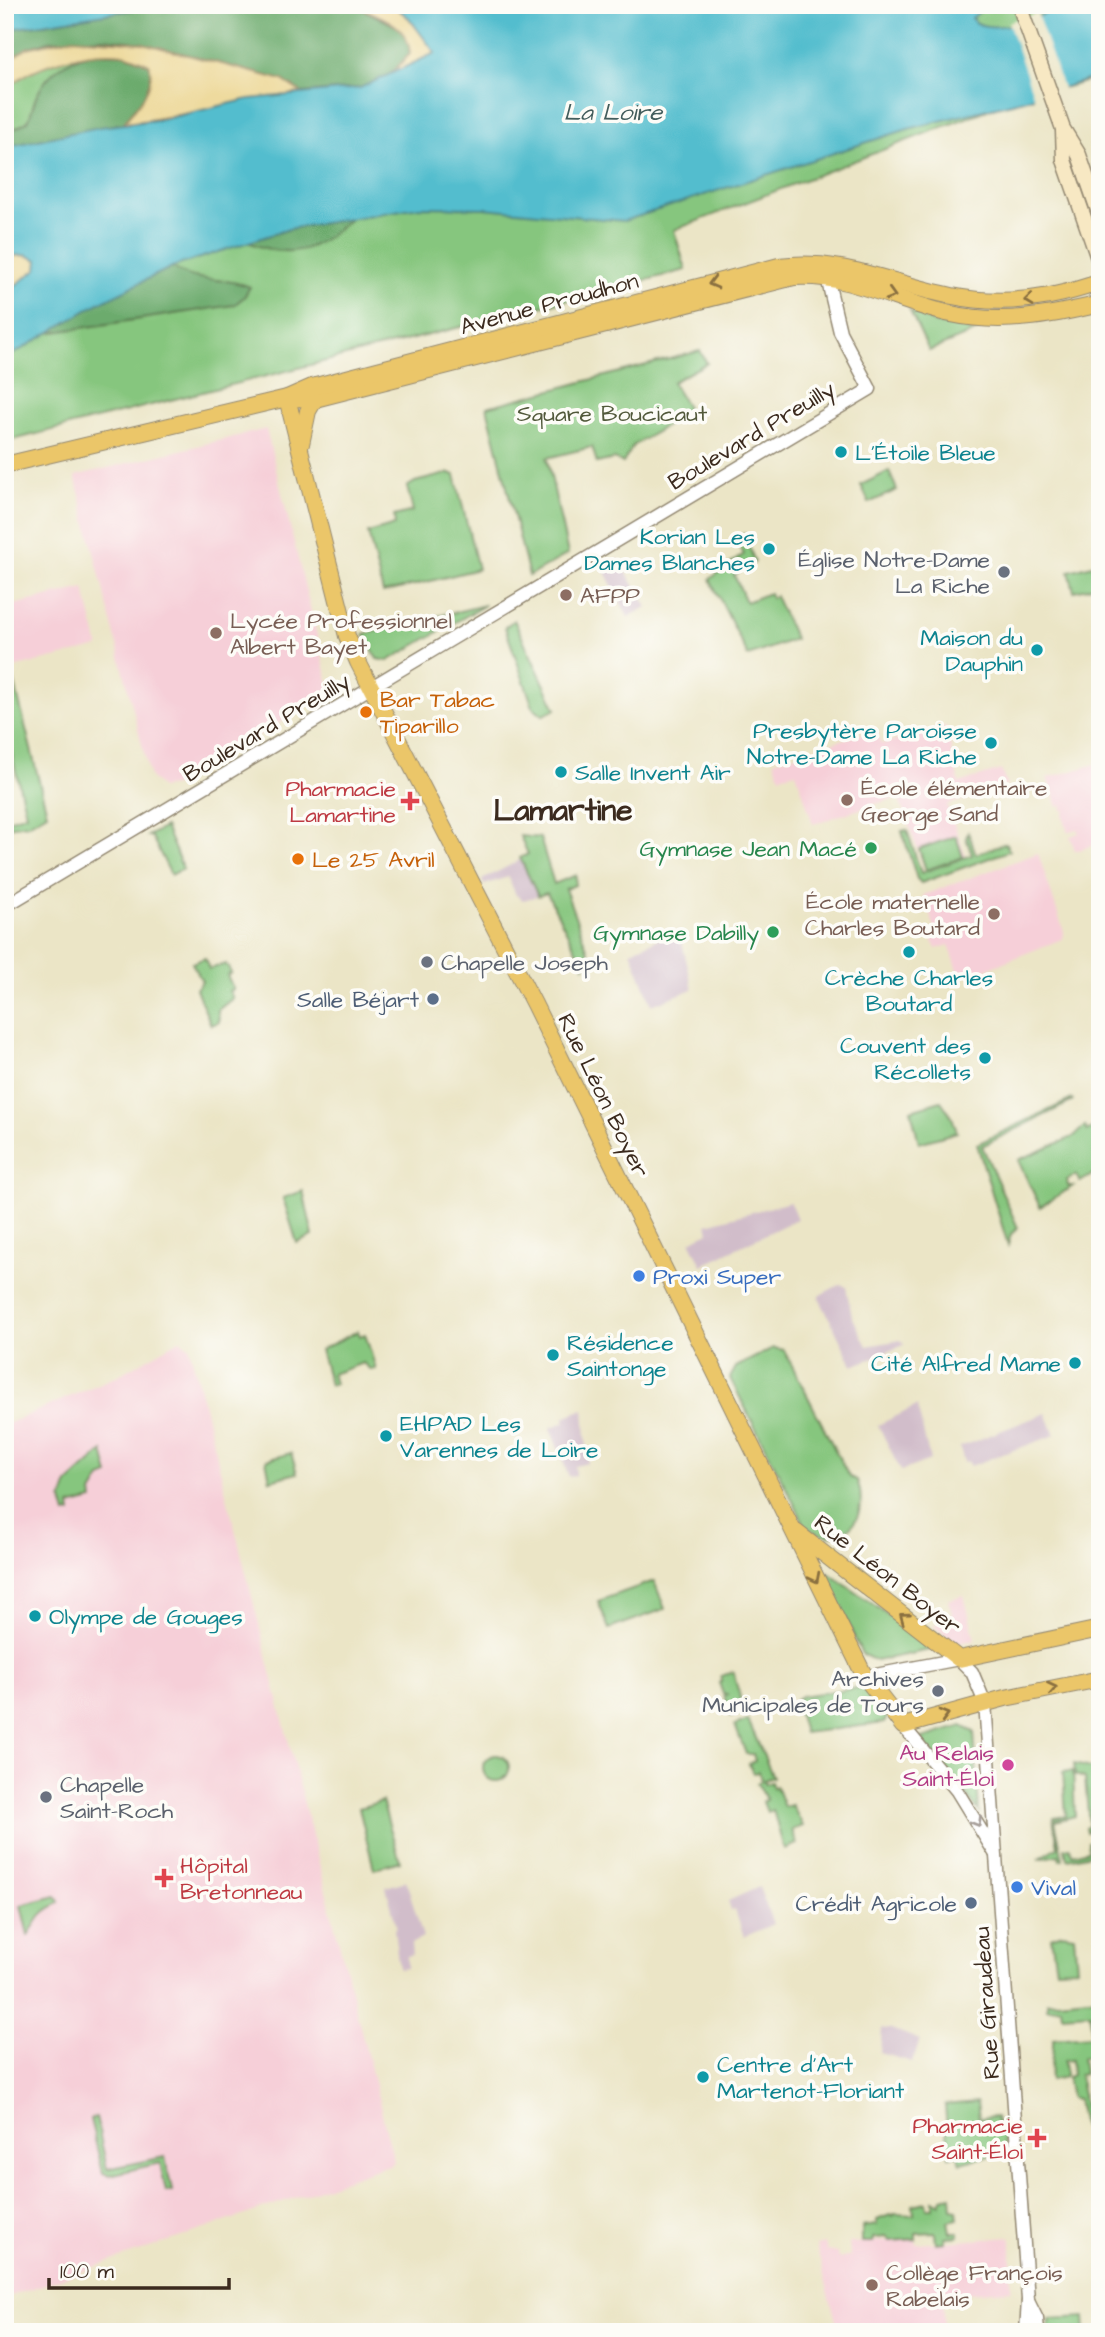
<svg xmlns="http://www.w3.org/2000/svg" width="1105" height="2337" viewBox="0 0 1105 2337" font-family="'Architects Daughter',sans-serif">
<rect width="100%" height="100%" fill="#fdfcf7"/>
<filter id="ink" filterUnits="userSpaceOnUse"><feTurbulence type="fractalNoise" baseFrequency=".0143" numOctaves="2"/><feDisplacementMap in="SourceGraphic" scale="14" xChannelSelector="R" yChannelSelector="G"/><feConvolveMatrix kernelMatrix="1 2 1 2 8 2 1 2 1" color-interpolation-filters="sRGB"/></filter>
<filter id="wash" filterUnits="userSpaceOnUse"><feTurbulence type="fractalNoise" baseFrequency=".00686" numOctaves="4" result="noise"/><feDisplacementMap in="SourceGraphic" scale="28" xChannelSelector="R" yChannelSelector="G"/><feGaussianBlur stdDeviation="1.57" result="paint"/><feColorMatrix in="noise" values="0 0 0 0 0 0 0 0 0 0 0 0 0 0 0 0 0 1.4 0 .05"/><feComposite in="paint" operator="in"/></filter>
<g filter="url(#wash)">
<rect width="100%" height="100%" fill="#ebe5c6"/>
<g fill="#f6cfd8">
<polygon points="266,429 331,692 174,786 161,788 150,777 75,476"/>
<polygon points="84,588 99,647 5,670 5,607"/>
<polygon points="946,726 959,783 1001,770 1007,786 947,805 966,857 926,872 898,797 813,824 796,772 780,776 774,761 876,729 881,744"/>
<polygon points="1100,763 1100,852 1097,844 1075,851 1070,836 1079,833 1078,829 1068,832 1063,815 1065,811 1061,809 1063,805 1058,807 1047,778"/>
<polygon points="1038,853 1064,932 1062,939 969,976 964,971 959,973 949,945 936,949 931,938 937,934 923,895"/>
<polygon points="180,1340 189,1346 394,2161 392,2164 5,2298 5,1425 117,1376"/>
<polygon points="964,1595 975,1640 957,1643 933,1626 952,1614 948,1600"/>
<polygon points="1011,2237 1011,2290 950,2294 949,2290 928,2292 928,2296 942,2296 944,2332 839,2332 816,2246 825,2244 827,2251 837,2253 839,2259 850,2256 849,2243 916,2239 917,2244"/>
</g>
<g fill="#d1bdca">
<polygon points="618,558 647,607 628,617 603,568"/>
<polygon points="520,860 538,896 523,900 516,895 508,877 484,885 482,880"/>
<polygon points="679,930 693,989 652,1005 631,951"/>
<polygon points="790,1202 797,1219 702,1265 690,1241 709,1232 707,1224"/>
<polygon points="841,1284 846,1287 852,1316 867,1346 901,1340 904,1345 853,1366 818,1296"/>
<polygon points="917,1406 930,1460 901,1471 878,1425"/>
<polygon points="584,1409 588,1463 575,1466 576,1475 569,1477 550,1428 565,1422 564,1417"/>
<polygon points="1046,1413 1055,1435 970,1466 968,1461 964,1462 960,1447"/>
<polygon points="406,1881 423,1937 411,1944 412,1955 407,1956 407,1968 399,1969 394,1929 397,1928 386,1887"/>
<polygon points="759,1887 773,1924 744,1937 735,1910 731,1911 728,1901"/>
<polygon points="882,2029 892,2029 920,2040 912,2062 880,2053"/>
</g>
<g fill="#86c67e" stroke="#60784e" stroke-width="2">
<polygon points="5,5 1100,5 1100,78 1066,87 1042,15 1034,92 674,230 686,270 5,442"/>
<polygon points="910,311 935,323 977,331 929,351"/>
<polygon points="700,351 707,363 672,382 687,407 685,414 633,446 623,463 614,459 597,463 592,447 547,458 568,554 529,576 487,407"/>
<polygon points="889,471 897,490 869,503 861,485"/>
<polygon points="450,473 455,475 478,569 383,593 368,533 395,525 394,516 413,511 407,487 415,482"/>
<polygon points="744,534 755,562 734,575 746,602 769,593 771,598 775,596 795,639 748,656 710,579 744,554 734,539"/>
<polygon points="1100,563 1100,585 1074,591 1069,571"/>
<polygon points="485,605 388,661 377,659 364,634"/>
<polygon points="514,620 556,709 543,715 533,707 505,627"/>
<polygon points="10,677 13,677 47,813 28,824 5,827 5,821 26,814 5,726 5,682"/>
<polygon points="165,827 183,869 171,875 152,837 148,836"/>
<polygon points="907,830 921,873 972,855 966,838 968,832 976,854 1006,843 1009,851 921,883 917,879 902,831"/>
<polygon points="520,836 540,838 554,884 576,875 575,885 565,889 591,959 584,966 547,893 538,896 520,858 528,854"/>
<polygon points="956,836 963,857 926,870 919,849"/>
<polygon points="205,958 209,969 226,964 231,973 227,975 233,989 229,991 233,998 218,1010 219,1022 211,1025 196,989 202,981 192,963"/>
<polygon points="1072,1099 1073,1101 982,1146 1018,1228 1011,1234 1008,1245 977,1144"/>
<polygon points="941,1101 952,1117 957,1132 919,1143 911,1110"/>
<polygon points="1085,1126 1087,1131 1095,1126 1100,1136 1100,1170 1080,1182 1076,1175 1067,1180 1068,1186 1073,1186 1040,1207 1018,1160 1073,1137"/>
<polygon points="303,1191 313,1236 297,1243 283,1198"/>
<polygon points="358,1331 360,1336 365,1334 376,1369 371,1370 363,1363 332,1374 335,1384 330,1385 320,1350"/>
<path d="M 773,1348 L 784,1350 L 849,1477 L 857,1480 C 871,1517 843,1552 806,1527 L 730,1378 L 736,1367 Z"/>
<polygon points="103,1451 109,1475 101,1478 92,1493 93,1500 70,1506 71,1513 66,1514 62,1500 68,1483"/>
<polygon points="291,1453 297,1473 270,1480 266,1460"/>
<polygon points="825,1573 830,1574 932,1646 929,1650 876,1661 862,1654"/>
<polygon points="654,1581 665,1609 609,1629 598,1601"/>
<polygon points="733,1672 744,1711 731,1716 724,1696 728,1694 723,1694 719,1683 722,1681 721,1676"/>
<polygon points="862,1687 887,1717 884,1723 804,1733 795,1701 801,1696"/>
<polygon points="748,1720 773,1777 764,1780 765,1784 771,1782 773,1788 776,1786 784,1807 792,1805 803,1826 792,1830 797,1844 784,1849 773,1810 767,1812 763,1802 767,1800 757,1783 762,1780 759,1772 753,1773 749,1764 755,1761 753,1754 746,1754 735,1725"/>
<polygon points="962,1726 974,1732 979,1811 920,1739"/>
<circle cx="496" cy="1768" r="13"/>
<polygon points="1074,1764 1095,1769 1100,1795 1100,1830 1096,1833 1100,1852 1067,1859 1065,1848 1070,1847 1072,1854 1089,1850 1088,1842 1093,1841 1091,1831 1086,1832 1085,1828 1089,1826 1085,1778 1075,1775"/>
<polygon points="1073,1771 1075,1816 1055,1821 1063,1859 1060,1860 1059,1855 1038,1859 1058,1847 1053,1818 1066,1816 1063,1772"/>
<polygon points="382,1801 400,1861 374,1869 359,1808"/>
<polygon points="56,1896 59,1902 42,1914 28,1935 21,1905"/>
<polygon points="1062,1933 1074,1935 1077,1968 1056,1969 1051,1937"/>
<path d="M 1098,1997 L 1100,2056 L 1082,2058 L 1084,2074 L 1079,2075 L 1089,2127 L 1083,2127 L 1078,2099 L 1071,2098 L 1067,2077 L 1072,2075 L 1071,2060 L 1064,2061 L 1065,2077 L 1051,2080 C 1049,2063 1054,2056 1053,2039 L 1092,2036 L 1090,2013 L 1062,2015 L 1061,2007 L 1047,2008 L 1047,2002 Z"/>
<polygon points="977,2102 979,2118 996,2117 997,2123 1003,2123 1005,2151 961,2163 958,2154 949,2156 945,2105"/>
<polygon points="96,2117 107,2169 165,2157 172,2191 166,2192 160,2163 110,2175 103,2173 90,2119"/>
<polygon points="951,2196 952,2209 957,2210 958,2219 948,2221 950,2232 959,2232 959,2236 945,2237 945,2242 936,2243 935,2232 916,2233 916,2239 889,2241 887,2237 873,2238 873,2242 862,2242 862,2227 877,2225 877,2220 890,2215 892,2217 894,2214 914,2215 913,2205 926,2202 927,2208 933,2208 933,2200 940,2204 942,2198"/>
<polygon points="1085,2317 1086,2332 1048,2332 1049,2319"/>
</g>
<g fill="#6cab6d" stroke="#546a46" stroke-width="2">
<polygon points="162,5 354,5 402,29 409,41 410,54 387,78 360,88 302,93 282,80 143,43 103,38 49,41 27,48 5,63 5,30"/>
<path d="M 92,53 L 125,54 L 149,64 C 156,88 137,105 124,123 L 5,147 L 5,134 L 28,121 C 32,112 33,103 37,95 C 49,70 67,60 92,53 Z"/>
<path d="M 351,218 C 317,250 293,261 248,242 L 289,229 Z"/>
<path d="M 172,267 C 200,286 222,275 250,287 L 244,297 L 234,305 L 48,333 L 99,302 Z"/>
</g>
<g fill="#eeda9e" stroke="#94825e" stroke-width="2">
<path d="M 354,5 L 393,5 L 409,18 L 436,53 L 387,78 L 410,54 C 408,23 379,16 354,5 Z"/>
<path d="M 72,38 L 143,43 L 282,80 L 302,93 C 241,100 184,117 124,123 C 137,105 156,88 149,64 C 141,61 132,55 123,54 C 89,49 27,65 5,92 L 7,61 L 27,48 Z"/>
<polygon points="26,255 39,259 37,269 5,293 5,256"/>
</g>
<g fill="#52bdce" stroke="#467476" stroke-width="2">
<polygon points="5,5 162,5 5,30"/>
<path d="M 393,5 L 988,5 L 972,18 C 980,36 1045,22 1053,5 L 1100,5 L 1100,76 L 1024,100 L 908,129 L 624,221 L 484,208 L 419,207 L 289,229 L 172,267 L 99,303 L 5,359 L 5,293 L 37,269 L 38,260 L 26,255 L 5,256 L 5,147 L 99,127 L 164,119 L 249,99 L 360,88 L 435,53 L 409,18 Z"/>
</g>
<polygon fill="#ebe5c6" points="1037,13 1064,91 1035,100 1008,22"/>
</g>
<g filter="url(#ink)">
<g fill="none" stroke-linecap="round" stroke-linejoin="round">
<defs>
<g id="tertiary">
<polyline points="5,906 870,389 840,332 826,273"/>
<polyline points="865,1677 959,1659 972,1672 985,1703 1028,2300 1026,2332"/>
<polyline points="903,1726 957,1791 995,1853"/>
<polyline points="1028,2301 1037,2319 1038,2332"/>
</g>
<g id="secondary">
<polyline points="1019,5 1063,129 1079,155 1100,216"/>
<polyline points="1063,131 1064,160 1100,264"/>
</g>
<g id="primary">
<polyline points="287,398 347,636 358,662 534,1004 865,1677 903,1726 1005,1698 1100,1679"/>
<path d="M 292,398 L 315,399 L 794,277 C 849,273 898,303 951,314 C 1001,325 1050,316 1100,304"/>
<polyline points="301,444 308,411 315,399"/>
<path d="M 5,465 L 287,398 L 312,387 L 779,266 C 843,258 891,284 952,296 C 1001,306 1048,300 1095,284"/>
<polyline points="796,1532 959,1659 1100,1629"/>
</g>
</defs>
<use href="#tertiary" stroke="#938872" stroke-width="15"/>
<use href="#secondary" stroke="#938872" stroke-width="17"/>
<use href="#primary" stroke="#938872" stroke-width="18"/>
<use href="#tertiary" stroke="#fff" stroke-width="12"/>
<use href="#secondary" stroke="#f7e8c3" stroke-width="14"/>
<use href="#primary" stroke="#ebc669" stroke-width="16"/>
</g>
<defs><path id="oneway-chevron" d="M-2-3.5L2.5 0L-2 3.5" fill="none" stroke-width="1.6" stroke-linecap="round" stroke-linejoin="round" transform="scale(1.75)"/></defs>
<g stroke="#8a7040">
<use href="#oneway-chevron" transform="translate(713 283) rotate(165)"/>
<use href="#oneway-chevron" transform="translate(891 295) rotate(16)"/>
<use href="#oneway-chevron" transform="translate(1029 300) rotate(173)"/>
<use href="#oneway-chevron" transform="translate(815 1578) rotate(63)"/>
<use href="#oneway-chevron" transform="translate(904 1617) rotate(-144)"/>
<use href="#oneway-chevron" transform="translate(1052 1688) rotate(-12)"/>
<use href="#oneway-chevron" transform="translate(944 1715) rotate(-15)"/>
</g>
<use stroke="#a79f9a" href="#oneway-chevron" transform="translate(977 1822) rotate(60)"/>
</g>
<g fill="#0f9aa8" stroke="#fdfcf7" stroke-width="2.5">
<circle cx="841" cy="452" r="7"/>
<circle cx="769" cy="549" r="7"/>
<circle cx="1037" cy="650" r="7"/>
<circle cx="991" cy="743" r="7"/>
<circle cx="561" cy="772" r="7"/>
<circle cx="909" cy="952" r="7"/>
<circle cx="985" cy="1058" r="7"/>
<circle cx="553" cy="1355" r="7"/>
<circle cx="1075" cy="1363" r="7"/>
<circle cx="386" cy="1436" r="7"/>
<circle cx="35" cy="1616" r="7"/>
<circle cx="703" cy="2077" r="7"/>
</g>
<g fill="#6b7280" stroke="#fdfcf7" stroke-width="2.5">
<circle cx="1004" cy="572" r="7"/>
<circle cx="427" cy="962" r="7"/>
<circle cx="938" cy="1691" r="7"/>
<circle cx="46" cy="1797" r="7"/>
</g>
<g fill="#8d6e63" stroke="#fdfcf7" stroke-width="2.5">
<circle cx="566" cy="595" r="7"/>
<circle cx="216" cy="633" r="7"/>
<circle cx="847" cy="800" r="7"/>
<circle cx="994" cy="914" r="7"/>
<circle cx="872" cy="2285" r="7"/>
</g>
<g fill="#e8710a" stroke="#fdfcf7" stroke-width="2.5">
<circle cx="366" cy="712" r="7"/>
<circle cx="298" cy="859" r="7"/>
</g>
<g fill="#e0444e" stroke="#fdfcf7" stroke-width="2.5">
<path d="M406.5 790.5h7v7h7v7h-7v7h-7v-7h-7v-7h7z"/>
<path d="M160.5 1867.5h7v7h7v7h-7v7h-7v-7h-7v-7h7z"/>
<path d="M1033.5 2127.5h7v7h7v7h-7v7h-7v-7h-7v-7h7z"/>
</g>
<g fill="#2e9e5b" stroke="#fdfcf7" stroke-width="2.5">
<circle cx="871" cy="848" r="7"/>
<circle cx="773" cy="932" r="7"/>
</g>
<g fill="#5c6f8a" stroke="#fdfcf7" stroke-width="2.5">
<circle cx="433" cy="999" r="7"/>
<circle cx="971" cy="1903" r="7"/>
</g>
<g fill="#3f7fe0" stroke="#fdfcf7" stroke-width="2.5">
<circle cx="639" cy="1276" r="7"/>
<circle cx="1017" cy="1887" r="7"/>
</g>
<circle fill="#d1479c" stroke="#fdfcf7" stroke-width="2.5" cx="1008" cy="1765" r="7"/>
<g text-anchor="middle" stroke-width="7" stroke-linejoin="round" paint-order="stroke">
<g font-size="23" fill="#3b2a1e" stroke="#fdfcf7">
<text transform="translate(549 303) rotate(-15)" y="8">Avenue Proudhon</text>
<text transform="translate(751 435) rotate(-31)" y="8">Boulevard Preuilly</text>
<text transform="translate(266 727) rotate(-31)" y="8">Boulevard Preuilly</text>
<text transform="translate(604 1095) rotate(64)" y="8">Rue Léon Boyer</text>
<text transform="translate(888 1574) rotate(38)" y="8">Rue Léon Boyer</text>
<text transform="translate(986 2003) rotate(-94)" y="8">Rue Giraudeau</text>
</g>
<g font-size="23" fill="#52593b" stroke="#fdfcf7">
<text x="612" y="421">Square Boucicaut</text>
</g>
<g font-size="23" fill="#0d838f" stroke="#fdfcf7" text-anchor="start">
<text x="855" y="460">L'Étoile Bleue</text>
<text x="755" y="544" text-anchor="end">Korian Les<tspan x="755" dy="26">Dames Blanches</tspan></text>
<text x="1023" y="645" text-anchor="end">Maison du<tspan x="1023" dy="26">Dauphin</tspan></text>
<text x="977" y="738" text-anchor="end">Presbytère Paroisse<tspan x="977" dy="26">Notre-Dame La Riche</tspan></text>
<text x="575" y="780">Salle Invent Air</text>
<text x="909" y="985" text-anchor="middle">Crèche Charles<tspan x="909" dy="26">Boutard</tspan></text>
<text x="971" y="1053" text-anchor="end">Couvent des<tspan x="971" dy="26">Récollets</tspan></text>
<text x="567" y="1350">Résidence<tspan x="567" dy="26">Saintonge</tspan></text>
<text x="1061" y="1371" text-anchor="end">Cité Alfred Mame</text>
<text x="400" y="1431">EHPAD Les<tspan x="400" dy="26">Varennes de Loire</tspan></text>
<text x="49" y="1624">Olympe de Gouges</text>
<text x="717" y="2072">Centre d'Art<tspan x="717" dy="26">Martenot-Floriant</tspan></text>
</g>
<g font-size="23" fill="#5b616d" stroke="#fdfcf7" text-anchor="end">
<text x="990" y="567">Église Notre-Dame<tspan x="990" dy="26">La Riche</tspan></text>
<text x="441" y="970" text-anchor="start">Chapelle Joseph</text>
<text x="924" y="1686">Archives<tspan x="924" dy="26">Municipales de Tours</tspan></text>
<text x="60" y="1792" text-anchor="start">Chapelle<tspan x="60" dy="26">Saint-Roch</tspan></text>
</g>
<g font-size="23" fill="#785e54" stroke="#fdfcf7" text-anchor="start">
<text x="580" y="603">AFPP</text>
<text x="230" y="628">Lycée Professionnel<tspan x="230" dy="26">Albert Bayet</tspan></text>
<text x="861" y="795">École élémentaire<tspan x="861" dy="26">George Sand</tspan></text>
<text x="980" y="909" text-anchor="end">École maternelle<tspan x="980" dy="26">Charles Boutard</tspan></text>
<text x="886" y="2280">Collège François<tspan x="886" dy="26">Rabelais</tspan></text>
</g>
<g font-size="23" fill="#c56008" stroke="#fdfcf7" text-anchor="start">
<text x="380" y="707">Bar Tabac<tspan x="380" dy="26">Tiparillo</tspan></text>
<text x="312" y="867">Le 25 Avril</text>
</g>
<g font-size="23" fill="#be3a42" stroke="#fdfcf7" text-anchor="end">
<text x="396" y="796">Pharmacie<tspan x="396" dy="26">Lamartine</tspan></text>
<text x="180" y="1873" text-anchor="start">Hôpital<tspan x="180" dy="26">Bretonneau</tspan></text>
<text x="1023" y="2133">Pharmacie<tspan x="1023" dy="26">Saint-Éloi</tspan></text>
</g>
<g font-size="23" fill="#27864d" stroke="#fdfcf7" text-anchor="end">
<text x="857" y="856">Gymnase Jean Macé</text>
<text x="759" y="940">Gymnase Dabilly</text>
</g>
<g font-size="23" fill="#4e5e75" stroke="#fdfcf7" text-anchor="end">
<text x="419" y="1007">Salle Béjart</text>
<text x="957" y="1911">Crédit Agricole</text>
</g>
<g font-size="23" fill="#366cbe" stroke="#fdfcf7" text-anchor="start">
<text x="653" y="1284">Proxi Super</text>
<text x="1031" y="1895">Vival</text>
</g>
<g font-size="23" fill="#b23c85" stroke="#fdfcf7" text-anchor="end">
<text x="994" y="1760">Au Relais<tspan x="994" dy="26">Saint-Éloi</tspan></text>
</g>
<g font-size="24" font-style="italic" fill="#435d5c" stroke="#fdfcf7">
<text x="613" y="120">La Loire</text>
</g>
<g font-size="30" font-weight="bold" fill="#3b2a1e" stroke="#fdfcf7">
<text x="563" y="820">Lamartine</text>
</g>
</g>
<rect width="1105" height="2337" fill="none" stroke="#fdfcf7" stroke-width="28"/>
<path d="M49 2278v10h180v-10" fill="none" stroke="#3b2a1e" stroke-width="3.5"/>
<text x="60" y="2278" font-size="21" fill="#3b2a1e" stroke="#fdfcf7" stroke-width="5" paint-order="stroke">100 m</text>
</svg>
